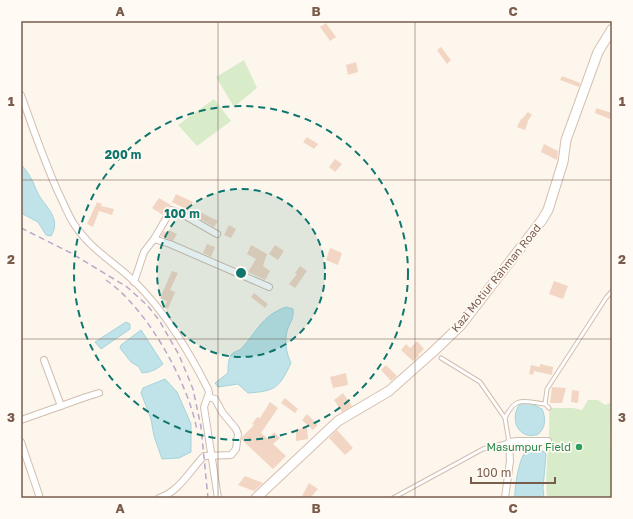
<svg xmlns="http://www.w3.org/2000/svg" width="633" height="519" viewBox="0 0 633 519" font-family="'Golos Text',sans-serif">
<rect width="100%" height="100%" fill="#fdf6ec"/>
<g fill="#d8ecc9">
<polygon points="244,60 257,88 234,107 216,77"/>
<polygon points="214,99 231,121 197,146 178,125"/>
<path d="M 588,400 L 598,400 L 605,405 L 610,403 L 612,406 L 610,440 L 612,465 L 612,498 L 547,498 C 544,468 551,438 549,408 L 573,408 L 582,410 Z"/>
</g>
<g fill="#bfe3e8" stroke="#a5d3da">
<path d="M 21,164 C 26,170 30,176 33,182 C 35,187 37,192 40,197 C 48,209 61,220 51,236 L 46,235 L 38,222 L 21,213 Z"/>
<path d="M 286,307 L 293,309 C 294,317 291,321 288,328 C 284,339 286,353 291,363 C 279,388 276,391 248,393 L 238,384 L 218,387 L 215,383 L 228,373 C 228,366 228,361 231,355 C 233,352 238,351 241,349 C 257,332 261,316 286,307 Z"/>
<polygon points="126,322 130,324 130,329 101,349 95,342"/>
<path d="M 141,330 L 163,364 C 156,370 151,372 142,373 L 139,367 L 131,362 L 120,348 L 121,345 Z"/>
<polygon points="165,379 177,392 191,424 191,452 179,458 162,459 154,436 151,419 141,393 143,388"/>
<path d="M 525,403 L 532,404 L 542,409 C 546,418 546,429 537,435 C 534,435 530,436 527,435 C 514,431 512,414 520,404 Z"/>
<path d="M 534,448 L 545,452 L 546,455 L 543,488 L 544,498 L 515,498 C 514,488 519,460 525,452 C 528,449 530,449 534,448 Z"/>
</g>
<g fill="#f3d5c3">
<polygon points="326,23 336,37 330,41 320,27"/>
<polygon points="441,47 451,60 447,64 437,50"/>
<polygon points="356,62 358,72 348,75 346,65"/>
<polygon points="562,76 580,83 579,87 560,80"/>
<polygon points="596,108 612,113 610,119 595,113"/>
<polygon points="528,112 532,115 527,122 528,122 525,130 517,127 521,119 522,119"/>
<polygon points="307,137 318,144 314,149 303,142"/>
<polygon points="544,144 558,151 557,160 541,152"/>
<polygon points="335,159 342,164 335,172 329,167"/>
<polygon points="176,194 193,202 189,211 172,202"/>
<polygon points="159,198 171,205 167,207 163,215 152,208"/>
<polygon points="97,202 102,204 101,206 114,209 112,215 99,211 93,227 87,224"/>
<polygon points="198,211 218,221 214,227 195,216"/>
<polygon points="229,225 236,229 231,238 224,235"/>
<polygon points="169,230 177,234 173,241 161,236 164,231 167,233"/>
<polygon points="207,244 215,247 211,257 203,253"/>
<polygon points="251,245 267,254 263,266 270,271 265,280 248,272 256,259 247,254"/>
<polygon points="275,245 284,251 278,260 269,254"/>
<polygon points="330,248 342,253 338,265 326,260"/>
<polygon points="300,266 307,271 295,288 289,284 297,274 295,273"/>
<polygon points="172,271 178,273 170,290 175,292 168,309 164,307 167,301 160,298"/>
<polygon points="554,281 568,286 563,299 549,294"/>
<polygon points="254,293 268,304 265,308 251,297"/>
<polygon points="417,341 424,349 418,355 419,356 413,361 401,350 406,344 410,348"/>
<polygon points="540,364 553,367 552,375 534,371 533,375 529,374 531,365 540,367"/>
<polygon points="386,365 397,376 391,381 381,370"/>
<polygon points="346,373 348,385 333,388 330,377"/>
<polygon points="552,387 566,388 562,403 550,403"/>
<polygon points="572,390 579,391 578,403 571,402"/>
<polygon points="343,393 352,406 342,412 334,400"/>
<polygon points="285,398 298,409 295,413 281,403"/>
<polygon points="270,402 278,408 261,433 268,439 274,432 280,438 273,444 286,456 273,469 242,440 242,437 254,425 252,424 257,417 260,418"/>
<polygon points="307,414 318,425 313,430 302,420"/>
<polygon points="307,427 308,439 296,441 296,430"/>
<polygon points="337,430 353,448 345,455 329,438"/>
<polygon points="245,476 263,483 254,491 238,485"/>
<polygon points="309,483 318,489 310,498 301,498"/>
</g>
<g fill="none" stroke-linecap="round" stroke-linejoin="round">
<defs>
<g id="lane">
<polyline points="545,404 549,408"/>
<path d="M 505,418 C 516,395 524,402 545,404 L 547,389 L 606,298 L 612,291"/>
<polyline points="393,498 483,449 509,442 505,418 480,382 441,358"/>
</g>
<g id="street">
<path d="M 21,95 C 33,128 44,161 59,194 C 64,204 68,215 74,224 C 90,249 114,262 135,282 C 166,313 188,350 208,389 L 209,393 L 204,407 L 218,498"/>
<polyline points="154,239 171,210 180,213 217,234"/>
<polyline points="134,282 144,252 154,239 170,244 269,287"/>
<polyline points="44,360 61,406"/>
<polyline points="21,420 86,397 99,393"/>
<polyline points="21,442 40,498"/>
<path d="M 159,498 C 179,492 191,469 204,456 L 231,455 L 236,449 L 238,434 L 236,429 L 222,412 L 215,399 L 208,397"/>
<polyline points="505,498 510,461 509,442 517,441 548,441"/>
</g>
<polyline id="secondary" points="256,498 338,421 389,391 434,351 461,325 542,220 548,210 563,162 566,140 598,52 612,29"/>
</defs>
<use href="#lane" stroke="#d1beb0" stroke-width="5"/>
<use href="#street" stroke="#d1beb0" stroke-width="8"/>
<use href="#secondary" stroke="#d6c0b0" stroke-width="11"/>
<use href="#lane" stroke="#fff" stroke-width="3"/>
<use href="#street" stroke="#fff" stroke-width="6"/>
<use href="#secondary" stroke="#fff" stroke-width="9"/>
<g stroke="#b9a8c9" stroke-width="1.5" stroke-dasharray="6 4" stroke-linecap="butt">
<polyline points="21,228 71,253 127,287 147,305 159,320 179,355 193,389 201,427 208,498"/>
<path d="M 106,280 C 147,308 188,382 197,430"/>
</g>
</g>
<path fill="none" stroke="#7a5c4d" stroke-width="1" stroke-opacity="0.55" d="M 218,21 L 218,498M 415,21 L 415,498M 21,180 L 612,180M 21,339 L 612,339"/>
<circle cx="241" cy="273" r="84" fill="#0f766e" fill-opacity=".12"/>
<g fill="none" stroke="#0f766e" stroke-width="2" stroke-dasharray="7 5">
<circle cx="241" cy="273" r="84"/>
<circle cx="241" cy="273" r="167"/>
</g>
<circle fill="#2e9e5b" stroke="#fffaf3" stroke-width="1.5" cx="579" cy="447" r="4"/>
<g text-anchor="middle" stroke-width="3.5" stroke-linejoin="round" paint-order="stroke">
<g font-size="11" fill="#7a5c4d" stroke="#fffaf3">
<text transform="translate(496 278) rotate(-51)" y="4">Kazi Motiur Rahman Road</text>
</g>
<g font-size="11" fill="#27864d" stroke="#fffaf3" text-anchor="end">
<text x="571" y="451">Masumpur Field</text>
</g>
</g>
<circle cx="241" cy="273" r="6" fill="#0f766e" stroke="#fffaf3" stroke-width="2"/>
<g font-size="12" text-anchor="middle" font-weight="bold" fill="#0f766e" stroke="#fffaf3" stroke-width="3.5" stroke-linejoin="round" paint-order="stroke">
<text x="123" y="159">200 m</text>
<text x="182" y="218">100 m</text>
</g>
<rect width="633" height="519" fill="none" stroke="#fffaf3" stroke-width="44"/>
<path d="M471 477v6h84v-6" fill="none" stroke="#7a5c4d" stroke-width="2"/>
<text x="477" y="477" font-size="12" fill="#7a5c4d" stroke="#fffaf3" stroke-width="3" paint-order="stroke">100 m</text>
<rect x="22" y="22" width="589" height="475" fill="none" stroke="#7a5c4d" stroke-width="1.5"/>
<g font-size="13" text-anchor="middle" font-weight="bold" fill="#7a5c4d">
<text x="120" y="16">A</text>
<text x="316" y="16">B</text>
<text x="513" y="16">C</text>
<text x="11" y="106">1</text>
<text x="622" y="106">1</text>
<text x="11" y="264">2</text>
<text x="622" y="264">2</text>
<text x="11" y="422">3</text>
<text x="622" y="422">3</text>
<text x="120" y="513">A</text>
<text x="316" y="513">B</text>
<text x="513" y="513">C</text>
</g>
</svg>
